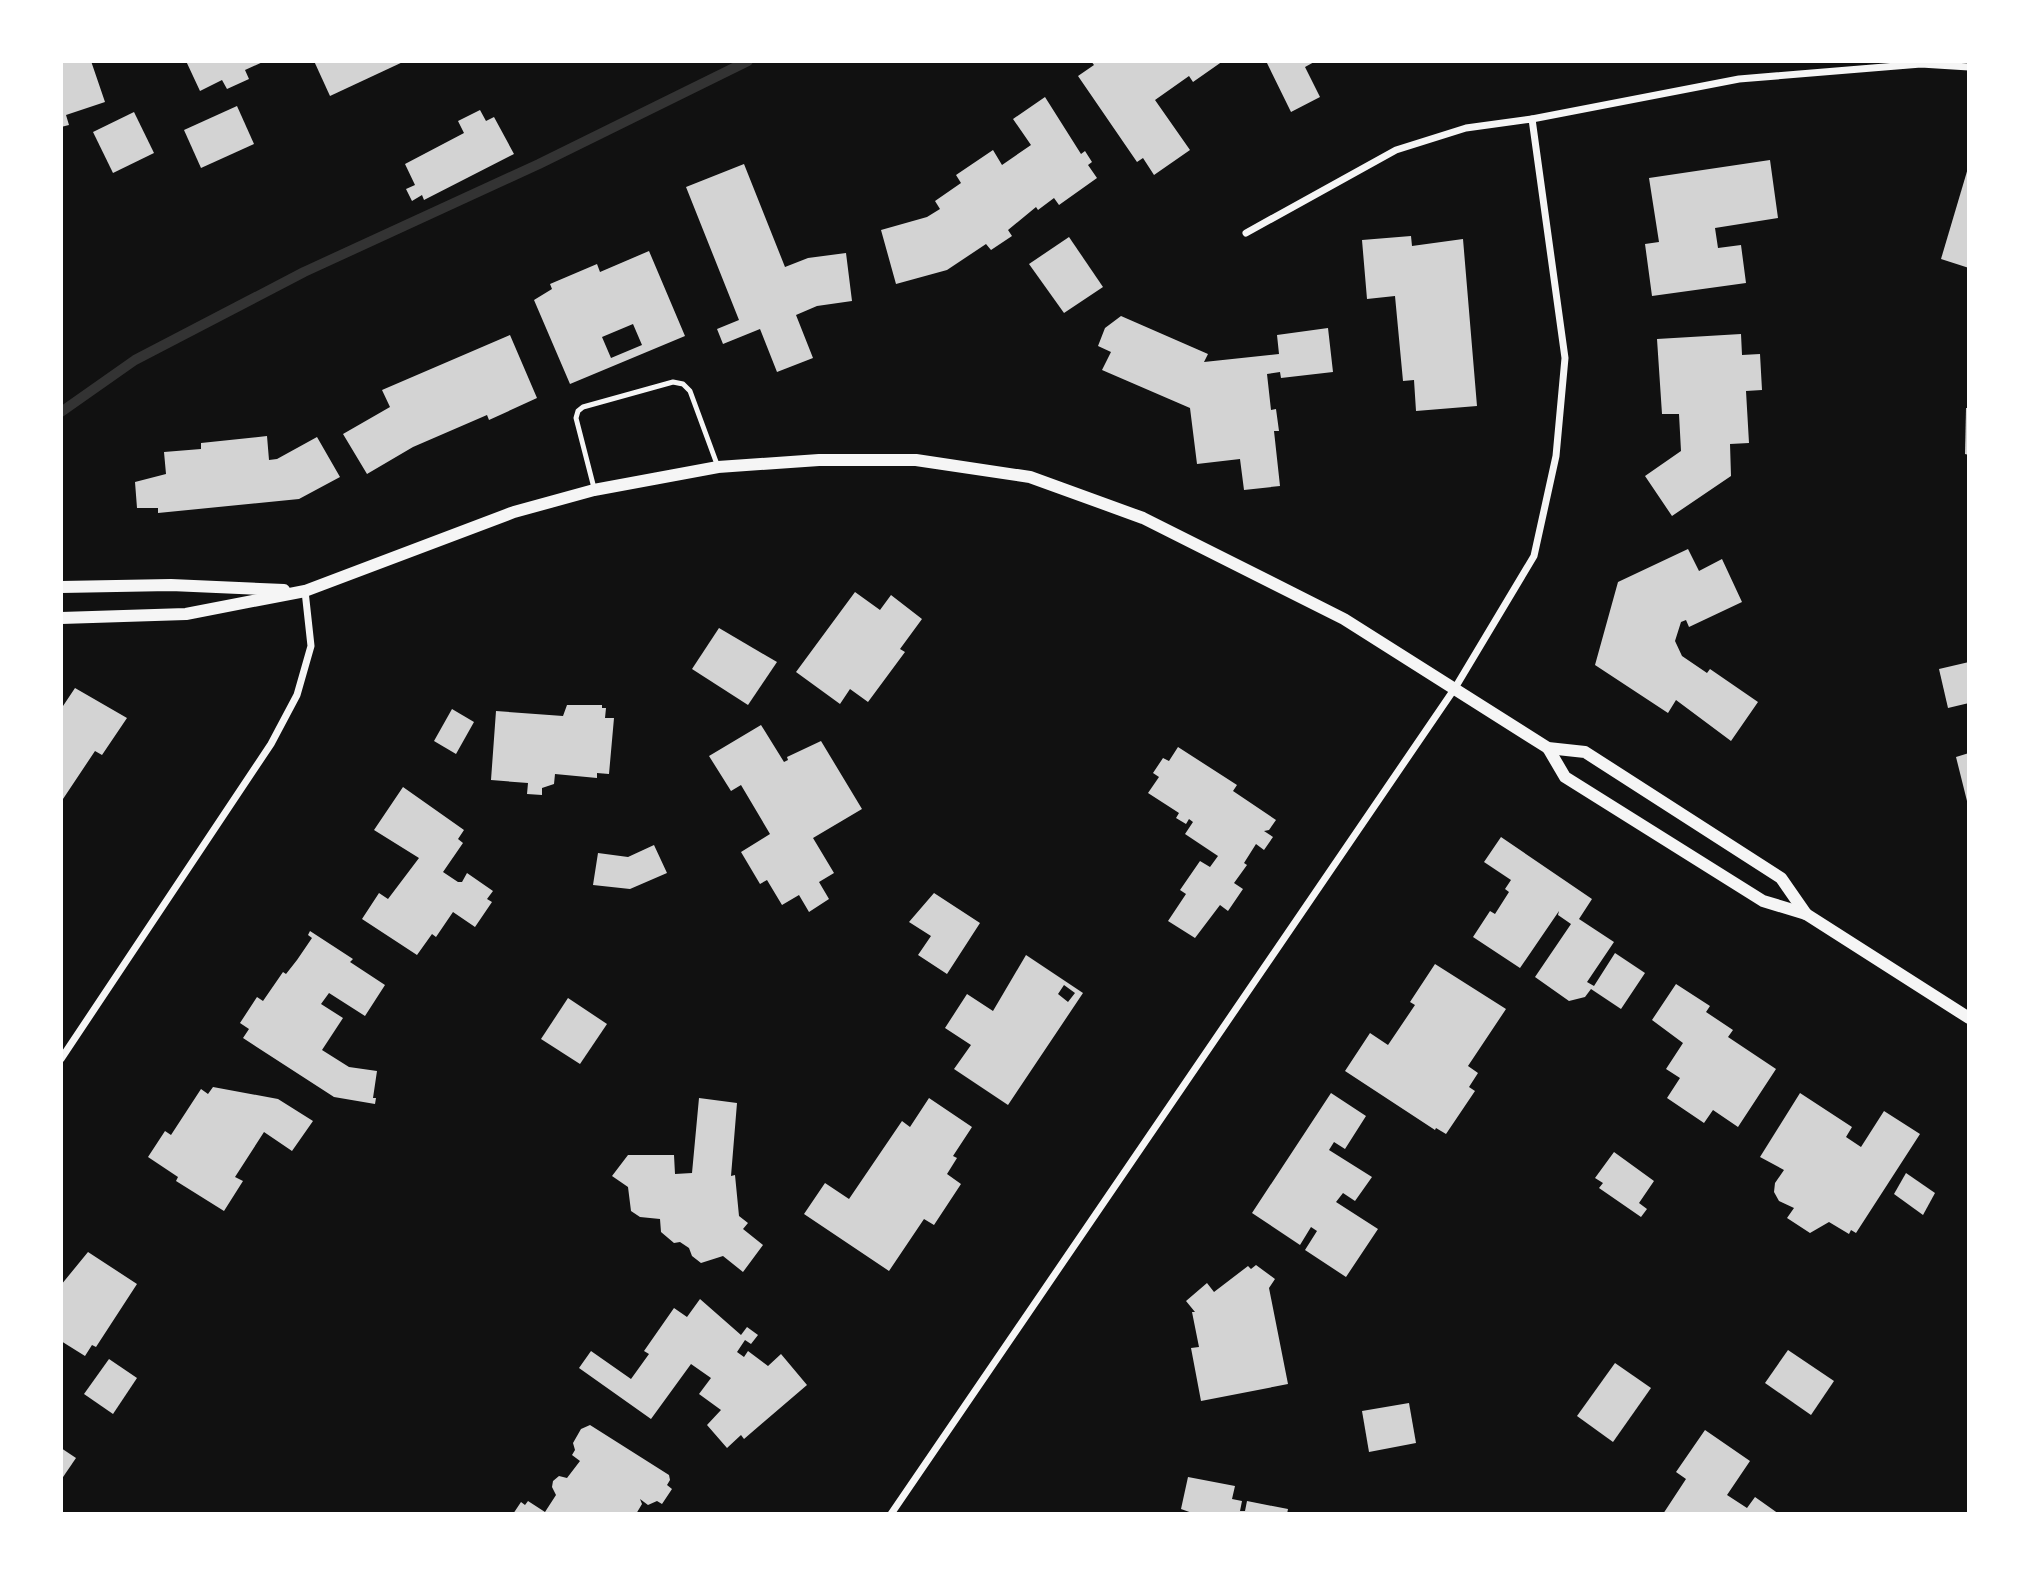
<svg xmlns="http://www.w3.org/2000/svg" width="2030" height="1575" viewBox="0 0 2030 1575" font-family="Barlow,sans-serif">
<rect width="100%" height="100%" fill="#111"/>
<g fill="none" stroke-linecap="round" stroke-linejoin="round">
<polyline stroke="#333" stroke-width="10" points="61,412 135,360 304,272 539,164 748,61"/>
</g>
<g fill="#d3d3d3" fill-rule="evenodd">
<polygon points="61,61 91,61 105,102 66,115 69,125 61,127"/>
<polygon points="186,61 265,61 245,70 249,79 227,89 222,80 200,91"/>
<polygon points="314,61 405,61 330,96"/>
<polygon points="1091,61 1223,61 1193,82 1189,76 1155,100 1190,150 1154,175 1143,158 1137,162 1078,76 1094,65"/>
<polygon points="1266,61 1316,61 1305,67 1320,97 1291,112"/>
<polygon points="1045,97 1081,154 1085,151 1092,162 1088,165 1097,178 1059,205 1054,198 1038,210 1036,207 1008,230 1012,236 991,250 986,244 947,270 896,284 881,230 927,217 940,209 935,201 961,183 956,175 993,150 1002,165 1031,145 1013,119"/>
<polygon points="237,106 254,144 201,168 184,130"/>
<polygon points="480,110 486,121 494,117 514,154 424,200 422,195 412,201 406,189 415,185 405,164 464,133 458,121"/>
<polygon points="134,112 154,153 113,173 93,132"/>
<polygon points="1770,160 1778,218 1715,228 1718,248 1741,245 1746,283 1652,296 1645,244 1659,242 1649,178"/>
<polygon points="744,164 785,267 808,258 846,253 852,301 817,306 796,315 813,358 777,372 760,329 723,344 717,329 739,320 686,187"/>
<polygon points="1968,168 1969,168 1969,268 1941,259"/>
<polygon points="1411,236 1412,246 1463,239 1477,406 1416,411 1414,380 1403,381 1395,296 1367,299 1362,240"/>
<polygon points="1069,237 1103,287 1064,313 1029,264"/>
<path d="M 649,251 L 685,336 L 570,384 L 534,300 L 552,289 L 550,284 L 597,264 L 600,272 ZM 633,324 L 642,345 L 611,358 L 602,337 Z"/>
<polygon points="1121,316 1208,354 1204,362 1279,354 1277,335 1328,328 1333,372 1281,378 1280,372 1267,374 1271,410 1276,409 1279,431 1274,431 1280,486 1244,490 1240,459 1197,464 1190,408 1102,370 1111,352 1098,346 1105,328"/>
<polygon points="1741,334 1742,355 1760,354 1762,390 1746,391 1749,443 1730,444 1731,476 1672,516 1645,476 1681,451 1679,414 1662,414 1657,339"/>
<polygon points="510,335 537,398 489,420 487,415 413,447 367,474 343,434 390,407 382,390"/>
<polygon points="1966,408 1969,408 1969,455 1965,454"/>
<polygon points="267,436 269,460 277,459 317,437 340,477 299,499 158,513 158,508 137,508 135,482 166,474 164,452 201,449 201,443"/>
<polygon points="1688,549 1699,571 1722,559 1742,602 1689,627 1686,620 1681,622 1675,641 1682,656 1707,673 1710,669 1758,702 1731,741 1676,700 1668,713 1595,665 1618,582"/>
<polygon points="855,592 880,610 891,595 922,619 900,649 905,652 868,702 850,689 840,704 796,672"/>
<polygon points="719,628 777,662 748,705 692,669"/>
<polygon points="1969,662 1969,703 1948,708 1939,669"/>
<polygon points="75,688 127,718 102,755 95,751 61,802 61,709"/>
<polygon points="567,705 602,705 602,708 606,708 605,718 614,718 609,774 597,773 597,778 555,774 554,784 542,788 542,795 527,794 528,783 491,780 496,711 563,716"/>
<polygon points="452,709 474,722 456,754 434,741"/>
<polygon points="761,725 784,762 788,760 787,757 821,741 862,809 813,838 834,873 819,882 829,899 809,912 799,895 782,905 767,880 760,884 741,852 770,834 741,785 731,791 709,756"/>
<polygon points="1178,747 1237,785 1233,791 1276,820 1269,830 1264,831 1273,837 1264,850 1256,844 1244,863 1247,865 1234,883 1243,889 1228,911 1220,905 1195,938 1168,921 1186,894 1180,890 1200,861 1210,867 1218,856 1185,834 1193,822 1189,819 1186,824 1176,818 1179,813 1148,793 1159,777 1153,773 1163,758 1169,761"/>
<polygon points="1969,753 1969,805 1968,805 1956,757"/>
<polygon points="403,787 464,830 458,839 463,843 443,872 458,882 462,882 467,873 493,891 487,899 492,902 475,927 453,912 436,937 432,934 417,955 362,919 379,893 388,899 419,858 374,830"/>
<polygon points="1501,837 1592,899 1579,919 1614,942 1587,982 1594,986 1615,953 1645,973 1621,1009 1591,989 1585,997 1569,1001 1535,977 1571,924 1558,915 1559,911 1520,968 1473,937 1490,911 1495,914 1509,892 1505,889 1511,880 1484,862"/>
<polygon points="654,845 667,873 630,889 593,885 598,853 628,857"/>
<polygon points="934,893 980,923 947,974 918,955 931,936 909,922"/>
<polygon points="310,931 353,959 350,962 385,985 365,1016 329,993 321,1004 343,1018 322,1050 349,1067 377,1071 373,1098 376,1098 375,1104 334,1097 243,1038 249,1029 240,1023 257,997 263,1001 283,972 286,974 297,960 312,938 308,935"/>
<path d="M 1026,955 L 1083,993 L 1008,1105 L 954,1069 L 971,1045 L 945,1028 L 967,994 L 993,1011 ZM 1064,985 L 1075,993 L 1068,1002 L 1058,994 Z"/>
<polygon points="1435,964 1506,1009 1468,1066 1478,1073 1469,1087 1475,1091 1446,1134 1436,1128 1435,1130 1345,1071 1370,1033 1388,1045 1415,1005 1410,1002"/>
<polygon points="1676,984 1710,1006 1706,1012 1733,1030 1728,1037 1776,1069 1738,1127 1713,1110 1704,1123 1667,1098 1680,1078 1666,1069 1683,1043 1652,1020"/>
<polygon points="568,998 607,1024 580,1064 541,1039"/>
<polygon points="213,1087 278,1099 313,1121 292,1151 264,1132 235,1177 243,1181 224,1211 176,1181 178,1177 148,1157 165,1131 171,1135 201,1089 208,1094"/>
<polygon points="1331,1093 1366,1116 1345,1149 1334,1142 1329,1150 1372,1177 1355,1201 1343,1193 1336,1202 1378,1229 1346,1277 1305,1250 1317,1231 1311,1227 1300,1245 1252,1213"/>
<polygon points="1800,1093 1852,1127 1846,1137 1861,1147 1884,1111 1920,1134 1856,1233 1851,1230 1849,1234 1829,1222 1810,1233 1787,1218 1794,1208 1779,1201 1774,1192 1775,1183 1784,1170 1760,1157"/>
<polygon points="699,1098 737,1103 731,1176 735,1175 739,1216 748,1223 743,1229 763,1245 743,1272 723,1256 701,1263 692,1256 689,1248 680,1242 674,1243 661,1232 660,1219 640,1217 631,1211 628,1187 612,1176 628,1155 674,1155 675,1174 692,1173"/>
<polygon points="929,1098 972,1127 953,1156 957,1158 947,1174 961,1184 934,1225 924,1219 889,1271 804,1214 825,1183 849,1199 902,1121 910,1127"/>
<polygon points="1614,1152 1654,1181 1639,1203 1647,1209 1641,1217 1599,1188 1603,1183 1595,1178"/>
<polygon points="1906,1173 1935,1193 1923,1215 1894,1194"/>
<polygon points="88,1252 137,1284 96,1347 92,1345 85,1356 61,1341 61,1285"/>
<polygon points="1256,1265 1275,1279 1269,1288 1288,1384 1201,1401 1191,1348 1199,1347 1192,1312 1195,1312 1186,1301 1207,1283 1214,1292 1248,1266 1251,1269"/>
<polygon points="700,1299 741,1335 747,1327 758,1335 751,1344 745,1340 737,1352 744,1357 748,1351 768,1366 781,1354 807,1385 744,1439 741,1435 727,1448 707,1425 721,1410 699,1394 711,1378 691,1364 651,1419 579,1368 591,1351 631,1379 649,1354 644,1351 674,1308 687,1317"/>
<polygon points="1788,1350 1834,1381 1811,1415 1765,1383"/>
<polygon points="109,1359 137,1378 113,1414 84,1394"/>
<polygon points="1615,1363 1651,1388 1613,1442 1577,1416"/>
<polygon points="1409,1403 1416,1443 1369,1452 1362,1411"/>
<polygon points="590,1425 669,1475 670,1480 667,1485 672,1489 662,1504 657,1501 648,1505 640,1499 642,1504 636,1514 513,1514 521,1502 525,1505 528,1501 545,1512 556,1495 552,1487 553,1481 559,1476 567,1478 580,1461 572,1455 575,1450 573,1443 581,1429"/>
<polygon points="1705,1430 1750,1461 1727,1495 1747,1508 1755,1497 1779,1514 1663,1514 1686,1479 1676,1472"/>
<polygon points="61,1448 76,1458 61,1480"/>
<polygon points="1188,1477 1235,1486 1232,1499 1242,1501 1240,1511 1245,1511 1247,1501 1288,1509 1287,1514 1195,1514 1181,1509"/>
</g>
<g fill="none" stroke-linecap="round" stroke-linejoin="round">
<polyline stroke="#f5f5f5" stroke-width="5" points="594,488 576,418 578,411 583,407 673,382 683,384 690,391 718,467"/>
<g stroke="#f5f5f5" stroke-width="7">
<polyline points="1246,233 1396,150 1466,128 1532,119 1739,79 1921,64 1969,67"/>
<polyline points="61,1059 271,744 297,695 311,646 305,591"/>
<polyline points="891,1514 1455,688 1534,556 1556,456 1565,358 1532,119"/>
</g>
<g stroke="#f5f5f5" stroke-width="12">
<polyline points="61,587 171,585 284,590"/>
<polyline points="61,618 186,614 305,591 514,512 594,490 718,467 819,460 916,460 1030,477 1143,518 1344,619 1548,748 1585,752 1781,878 1806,914"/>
<polyline points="1548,748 1565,777 1763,901 1806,914 1969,1018"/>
</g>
</g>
<rect width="2030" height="1575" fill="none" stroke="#ffffff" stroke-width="126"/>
</svg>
